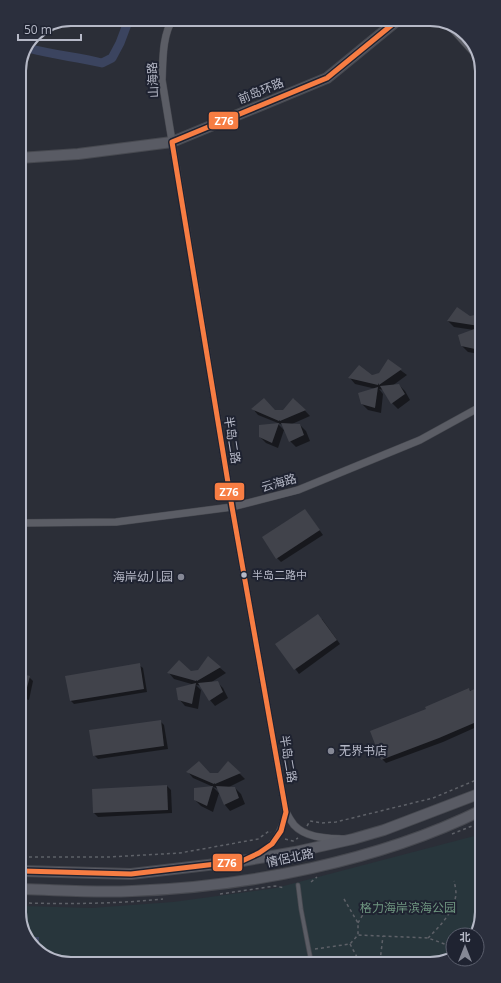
<svg xmlns="http://www.w3.org/2000/svg" width="501" height="983" viewBox="0 0 501 983" font-family="'Open Sans','Noto Sans SC',sans-serif">
<rect width="100%" height="100%" fill="#2b2e37"/>
<polygon fill="#28363c" points="482,834 482,912 475,935 453,935 453,957 450,960 67,964 39,953 23,932 23,906 91,908 173,902 276,888"/>
<polygon fill="#3b445f" points="27,937 39,937 39,952"/>
<g fill="#0007">
<polygon points="479,313 479,331 478,330 479,332 479,354 468,352 462,346 474,330 454,327 448,321 478,315"/>
<polygon points="388,361 407,375 392,386 399,385 405,391 410,400 398,409 392,403 384,390 379,389 383,394 381,413 368,410 362,404 376,389 355,384 350,378 380,374"/>
<polygon points="294,399 310,416 292,424 300,425 306,431 310,441 296,447 290,441 283,425 258,415 253,409 283,411"/>
<polygon points="278,424 284,430 278,448 266,443 260,437"/>
<polygon points="305,510 323,535 281,562 277,558"/>
<polygon points="322,619 340,644 299,674 277,644"/>
<polygon points="208,658 226,673 210,683 217,682 223,688 228,698 215,706 210,700 202,686 196,685 201,690 198,709 185,706 179,699 195,685 174,679 169,673 199,671"/>
<polygon points="139,665 143,668 147,692 74,704 70,700"/>
<polygon points="22,675 29,677 33,681 29,700 22,698"/>
<polygon points="481,687 481,725 443,742 386,763 382,759 428,710 469,689 472,692"/>
<polygon points="160,721 164,725 168,749 98,759 94,755"/>
<polygon points="228,762 245,779 227,788 235,788 241,794 245,804 230,811 225,805 218,789 193,778 188,772 218,774"/>
<polygon points="167,786 171,790 172,813 98,817 94,813"/>
<polygon points="213,787 219,793 213,812 201,806 195,800 195,789"/>
</g>
<g fill="none" stroke-linecap="round" stroke-linejoin="round">
<path stroke="#3b445f" stroke-width="9" d="M 28,48 C 53,55 78,57 102,63 L 112,58 L 120,43 L 129,19"/>
</g>
<g fill="#41434b">
<polygon points="457,307 470,316 479,314 479,326 447,321"/>
<polygon points="477,328 475,349 461,346 458,335"/>
<polygon points="388,359 402,369 379,385 378,383 378,385 348,378 359,365 372,375 379,373"/>
<polygon points="399,384 405,394 391,404 380,386"/>
<polygon points="378,387 375,408 361,404 358,393"/>
<polygon points="264,398 275,410 283,410 293,398 306,410 280,421 280,420 279,421 251,409"/>
<polygon points="279,423 272,443 259,437 259,425"/>
<polygon points="281,423 300,424 304,435 289,442"/>
<polygon points="305,509 320,530 276,559 262,537"/>
<polygon points="318,614 337,640 294,670 275,644"/>
<polygon points="208,656 221,667 197,681 197,680 196,681 167,673 179,660 191,671 198,670"/>
<polygon points="140,663 144,689 70,701 65,676"/>
<polygon points="22,674 30,676 24,699 22,698"/>
<polygon points="218,681 223,692 209,701 198,683"/>
<polygon points="196,683 192,704 178,700 176,688"/>
<polygon points="481,686 481,720 439,738 381,760 370,731 426,709 425,707 469,688 470,691"/>
<polygon points="161,720 164,746 93,756 89,730"/>
<polygon points="199,761 210,773 218,773 228,761 241,773 215,784 215,783 214,784 186,772"/>
<polygon points="167,785 168,810 93,813 92,789"/>
<polygon points="213,786 207,806 194,800 194,788"/>
<polygon points="216,786 235,787 239,798 224,805"/>
</g>
<g fill="none" stroke-linecap="round" stroke-linejoin="round">
<defs>
<polyline id="lane" points="298,885 301,909 311,961"/>
<g id="street">
<path d="M 173,19 C 162,35 163,61 162,80 L 232,507 L 286,812 C 282,833 273,848 253,857"/>
<polyline points="449,25 478,57"/>
<polyline points="21,523 116,522 232,507 298,490 420,440 480,407"/>
<path d="M 286,812 C 288,816 291,821 294,825 C 306,838 326,838 343,839"/>
</g>
<g id="secondary">
<polyline points="19,158 78,154 172,142 327,78 399,19"/>
<polyline points="23,871 131,874 242,861 295,852 353,839 384,830 481,793"/>
<path d="M 23,889 C 59,890 96,893 132,891 C 247,887 379,861 482,810"/>
</g>
</defs>
<use href="#lane" stroke="#474950" stroke-width="5"/>
<use href="#street" stroke="#474950" stroke-width="8"/>
<use href="#secondary" stroke="#474950" stroke-width="12"/>
<g stroke="#5e6168" stroke-width="1.5" stroke-dasharray="3 3" stroke-linecap="butt">
<polyline points="307,826 310,821 322,823 336,822 433,798 481,778"/>
<polyline points="452,834 482,822"/>
<polyline points="285,839 293,841 298,838"/>
<polyline points="23,857 109,857 180,853 258,839 269,831 271,832"/>
<polyline points="311,882 317,877"/>
<polyline points="220,894 275,886 285,888"/>
<polyline points="344,899 358,923 358,935"/>
<path d="M 23,903 C 69,904 116,904 163,899"/>
<polyline points="358,923 362,916 371,907"/>
<path d="M 428,938 C 440,926 454,912 456,894 C 456,890 455,885 454,881"/>
<polyline points="350,944 357,957 361,961"/>
<polyline points="315,949 350,944 358,935 428,938 453,947"/>
<polyline points="380,961 383,936"/>
</g>
<use href="#lane" stroke="#5b5d65" stroke-width="3.5"/>
<use href="#street" stroke="#5b5d65" stroke-width="7"/>
<use href="#secondary" stroke="#595b64" stroke-width="10"/>
<defs>
<polyline id="bus-1" points="23,871 131,874 242,861 259,853 272,844 281,831 286,812 232,507 172,142 327,78 399,19"/>
</defs>
<use href="#bus-1" stroke="#1f2331" stroke-width="8"/>
<use href="#bus-1" stroke="#f77d43" stroke-width="5"/>
</g>
<circle fill="#b6b9c7" stroke="#1f2331" stroke-width="1.5" cx="244" cy="575" r="3.5"/>
<g fill="#858895" stroke="#1f2331" stroke-width="1.5">
<circle cx="181" cy="577" r="4"/>
<circle cx="331" cy="751" r="4"/>
</g>
<g text-anchor="middle" stroke-width="4" stroke-linejoin="round" paint-order="stroke">
<g font-size="11" fill="#b6b9c7" stroke="#1f2331" text-anchor="start">
<text x="252" y="579">半岛二路中</text>
</g>
<g font-size="12" fill="#b6b9c7" stroke="#1f2331">
<text transform="translate(153 80) rotate(-93)" y="4">山海路</text>
<text transform="translate(261 91) rotate(-22)" y="4">前岛环路</text>
<text transform="translate(232 440) rotate(81)" y="4">半岛二路</text>
<text transform="translate(279 483) rotate(-16)" y="4">云海路</text>
<text transform="translate(288 759) rotate(80)" y="4">半岛二路</text>
<text transform="translate(290 858) rotate(-12)" y="4">情侶北路</text>
</g>
<g font-size="12" fill="#b6b9c7" stroke="#1f2331" text-anchor="end">
<text x="173" y="581">海岸幼儿园</text>
<text x="339" y="755" text-anchor="start">无界书店</text>
</g>
<g font-size="12" fill="#6f9680" stroke="#1f2331">
<text x="408" y="912">格力海岸滨海公园</text>
</g>
</g>
<path d="M0 0H501V983H0ZM71 26H430A45 45 0 0 1 475 71V912A45 45 0 0 1 430 957H71A45 45 0 0 1 26 912V71A45 45 0 0 1 71 26Z" fill="#2b2f3d" fill-rule="evenodd"/>
<path fill="none" stroke="#b6b9c7" stroke-width="2" d="M71 26H430A45 45 0 0 1 475 71V912A45 45 0 0 1 430 957H71A45 45 0 0 1 26 912V71A45 45 0 0 1 71 26Z"/>
<g stroke="#1f2331" stroke-width="1.5">
<rect x="208" y="111" width="31" height="19" rx="4" fill="#f77d43"/>
<rect x="214" y="482" width="31" height="19" rx="4" fill="#f77d43"/>
<rect x="212" y="853" width="31" height="19" rx="4" fill="#f77d43"/>
</g>
<g font-size="11" text-anchor="middle" font-weight="bold" fill="#fff">
<text x="224" y="125">Z76</text>
<text x="229" y="496">Z76</text>
<text x="227" y="867">Z76</text>
</g>
<g transform="translate(465 947)"><circle r="19" fill="#1f2331" stroke="#5b5f6d"/>
<path d="M0-3L7 15L0 10L-7 15Z" fill="#858895"/>
<text y="-6" font-size="11" font-weight="bold" text-anchor="middle" fill="#b6b9c7">北</text>
</g>
<path d="M18 34v6h63v-6" fill="none" stroke="#b6b9c7" stroke-width="2"/>
<text x="24" y="34" font-size="12" fill="#b6b9c7" stroke="#1f2331" stroke-width="3" paint-order="stroke">50 m</text>
</svg>
